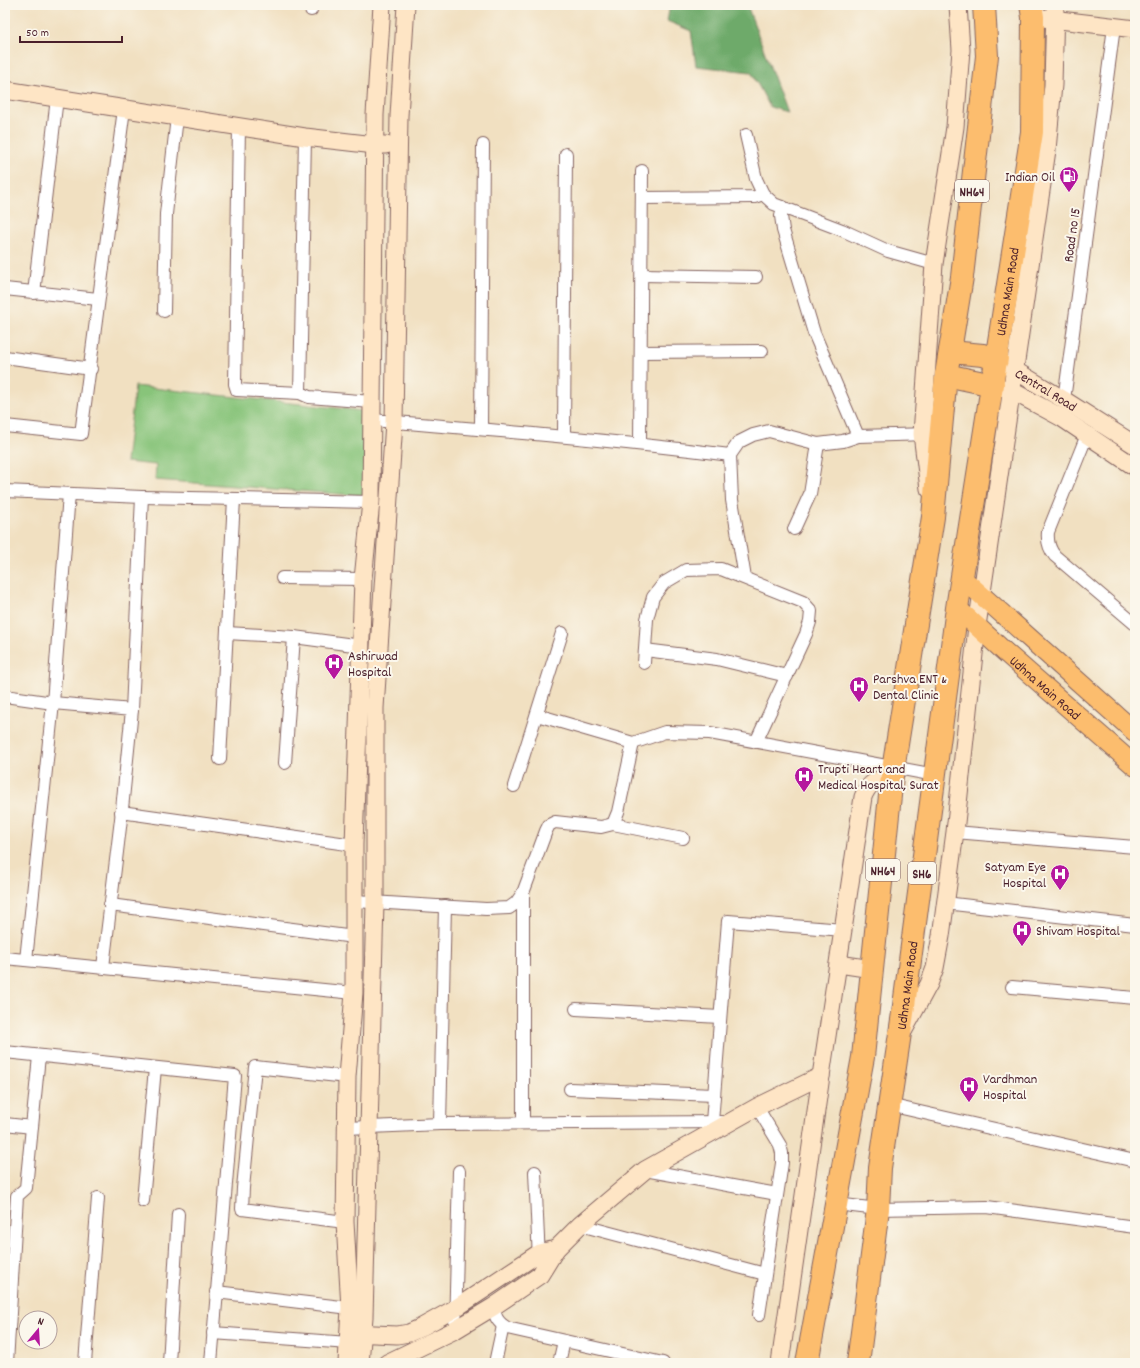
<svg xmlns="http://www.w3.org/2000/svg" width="1140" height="1368" viewBox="0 0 1140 1368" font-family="Dekko,sans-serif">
<rect width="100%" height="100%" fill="#fbf7ec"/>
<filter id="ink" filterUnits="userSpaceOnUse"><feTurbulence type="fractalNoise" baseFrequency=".025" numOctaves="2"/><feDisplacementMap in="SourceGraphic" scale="8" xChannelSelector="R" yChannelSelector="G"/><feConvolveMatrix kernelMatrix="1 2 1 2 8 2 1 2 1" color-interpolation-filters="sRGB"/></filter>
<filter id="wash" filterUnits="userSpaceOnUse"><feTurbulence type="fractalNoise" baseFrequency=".012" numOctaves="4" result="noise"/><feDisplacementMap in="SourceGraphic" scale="16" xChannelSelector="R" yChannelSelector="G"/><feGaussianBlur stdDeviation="0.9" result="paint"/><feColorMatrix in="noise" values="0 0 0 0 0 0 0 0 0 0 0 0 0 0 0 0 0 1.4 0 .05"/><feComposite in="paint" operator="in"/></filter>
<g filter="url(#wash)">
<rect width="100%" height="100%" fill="#f1e0c1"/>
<polygon fill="#88c47a" stroke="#697252" points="135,386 364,411 366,496 155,480 156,465 126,462"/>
<polygon fill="#6eaa6a" stroke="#5c644a" points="670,5 747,5 787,112 770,107 751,72 696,66 691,31 667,21"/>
</g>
<g filter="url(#ink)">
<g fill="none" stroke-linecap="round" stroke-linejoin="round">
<defs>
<g id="street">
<polyline points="311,10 311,5"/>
<polyline points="239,126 235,384 237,390 300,393 309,397 372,402"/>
<polyline points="746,135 756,179 763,194 774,204 842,230 888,251 934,264"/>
<polyline points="643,198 755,197 763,194"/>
<polyline points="783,207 781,216 783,230 814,333 858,436"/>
<polyline points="642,275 756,277"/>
<polyline points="5,289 98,299"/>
<polyline points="34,293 57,98"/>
<polyline points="164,311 166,214 177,117"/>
<polyline points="641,352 762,351"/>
<polyline points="5,357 91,369"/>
<polyline points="300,393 305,137"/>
<polyline points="1064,400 1114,27"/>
<path d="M 372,420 C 492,430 611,440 730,455"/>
<polyline points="5,426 81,434 124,109"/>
<polyline points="481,428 483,145"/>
<path d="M 1087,435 L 1048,532 C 1047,542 1049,549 1055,556 L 1135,624"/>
<polyline points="564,436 566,154"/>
<polyline points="640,444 642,171"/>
<polyline points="5,491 142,497 371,502"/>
<polyline points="794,529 810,494 818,444"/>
<polyline points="282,578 363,579"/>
<polyline points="745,578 732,500 730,455 739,442 753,435 769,431 818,444 843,441 858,436 929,434"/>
<polyline points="227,633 294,637 361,646"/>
<polyline points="645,650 717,659 787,676"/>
<polyline points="644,663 647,619 653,597 664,583 686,570 721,569 803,602 811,611 810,622 806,634 756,742"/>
<polyline points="5,696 53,703 132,710"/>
<polyline points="537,715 633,743 665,732 710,733 935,775"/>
<polyline points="220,759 234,499"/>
<polyline points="285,763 294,637"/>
<polyline points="514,786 562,633"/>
<polyline points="121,812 354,845"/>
<polyline points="613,824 618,812 633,743"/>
<polyline points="955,832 1135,847"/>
<polyline points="355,901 486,909 509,908 516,903 523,893 546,831 549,825 555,822 601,827 613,824 683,838"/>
<polyline points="945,903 1135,925"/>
<polyline points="110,905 354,937"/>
<polyline points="5,958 354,993"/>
<polyline points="26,960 53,703 69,494"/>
<polyline points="103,967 121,819 132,710 142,497"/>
<polyline points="1012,987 1135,998"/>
<polyline points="576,1009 720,1017"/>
<polyline points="5,1052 235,1076 211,1363"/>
<polyline points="570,1089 714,1095"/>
<polyline points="889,1105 1135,1161"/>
<polyline points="757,1107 780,1145 782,1153 782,1163 759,1315"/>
<polyline points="712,1122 728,921 844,930"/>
<polyline points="523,1123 523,893"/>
<polyline points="5,1124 32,1127"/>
<polyline points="440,1124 445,906"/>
<polyline points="346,1128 440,1124 729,1122"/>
<polyline points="645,1170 777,1194"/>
<polyline points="535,1172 539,1260"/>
<polyline points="143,1201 155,1068"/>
<polyline points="836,1204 878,1209 987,1207 1135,1227"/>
<polyline points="345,1222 242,1209 243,1188 255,1067 347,1077"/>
<polyline points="580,1225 765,1274"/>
<polyline points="216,1292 350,1308"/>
<path d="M 493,1307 C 496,1318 497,1322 507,1328 L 663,1363"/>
<polyline points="455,1330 459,1171"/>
<polyline points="213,1333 349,1343"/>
<polyline points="7,1363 17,1196 26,1188 39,1056"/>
<polyline points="85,1363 98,1198"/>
<polyline points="169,1363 178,1214"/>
<polyline points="495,1363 503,1326"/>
<polyline points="559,1363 564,1341"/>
</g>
<g id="secondary">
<polyline points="1043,18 1135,29"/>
<polyline points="5,90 305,137 375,145 386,145"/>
<path id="s1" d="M 1006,365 L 1064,400 L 1135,445"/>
<polyline points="1003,388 1012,391 1062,418 1135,467"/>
<polyline points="929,489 922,434 934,264 955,127 961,50 958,5"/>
<polyline points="839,964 872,969"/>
<polyline points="904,1030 929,984 935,968 941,936 955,832 977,626 1047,150 1053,85 1055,5"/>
<polyline points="352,1333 397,1335 409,1333 420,1328 456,1308 539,1253 556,1249"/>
<polyline points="347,1363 350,1308 345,1222 347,1077 354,993 354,845 363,579 371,502 375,115 382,5"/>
<polyline points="360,1363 364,1317 375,903 375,708 394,422 399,116 406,5"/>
<polyline points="387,1363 455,1330 493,1307 540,1275 556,1249 580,1225 645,1170 757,1107 821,1076"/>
<path d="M 780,1363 L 821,1076 L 863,797 C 869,781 878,780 892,776"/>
</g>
<g id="primary">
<polyline points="962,578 1135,732"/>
<path id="s2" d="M 957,608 L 1005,652 L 1135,766"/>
</g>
<g id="highway">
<polyline points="950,352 983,355 997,360"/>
<polyline points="946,375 993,385"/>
<polyline points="807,1363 863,1057 892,776 933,517 946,375 962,277 987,56 984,5"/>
<path id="s3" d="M 858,1363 L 878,1209 L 880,1168 L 903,1013 L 957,608 L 1032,132 L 1033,17 L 1031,5"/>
</g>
</defs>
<use href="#street" stroke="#846360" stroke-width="14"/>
<use href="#secondary" stroke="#846360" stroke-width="19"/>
<use href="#primary" stroke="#846360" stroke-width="21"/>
<use href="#highway" stroke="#846360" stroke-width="24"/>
<use href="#street" stroke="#fff" stroke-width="12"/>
<use href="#secondary" stroke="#fee5c5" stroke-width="17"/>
<use href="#primary" stroke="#fcbd6e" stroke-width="19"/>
<use href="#highway" stroke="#fcbd6e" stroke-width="22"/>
</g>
</g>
<defs>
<symbol id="fuel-pin" viewBox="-11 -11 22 30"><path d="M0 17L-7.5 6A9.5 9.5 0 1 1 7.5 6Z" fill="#b5179e" stroke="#fbf7ec"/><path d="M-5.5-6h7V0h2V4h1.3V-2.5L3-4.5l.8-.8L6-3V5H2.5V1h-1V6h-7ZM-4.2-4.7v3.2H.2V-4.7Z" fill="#fff"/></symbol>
<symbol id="hospital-pin" viewBox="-11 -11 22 30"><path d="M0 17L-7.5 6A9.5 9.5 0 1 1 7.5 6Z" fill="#b5179e" stroke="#fbf7ec"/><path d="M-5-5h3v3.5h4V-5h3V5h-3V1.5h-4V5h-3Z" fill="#fff"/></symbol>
</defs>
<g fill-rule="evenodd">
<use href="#fuel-pin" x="1058" y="165" width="22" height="30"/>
<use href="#hospital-pin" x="323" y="652" width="22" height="30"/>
<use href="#hospital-pin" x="848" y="675" width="22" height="30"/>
<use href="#hospital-pin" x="793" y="765" width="22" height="30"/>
<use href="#hospital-pin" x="1049" y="863" width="22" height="30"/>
<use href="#hospital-pin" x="1011" y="919" width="22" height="30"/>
<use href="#hospital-pin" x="958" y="1075" width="22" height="30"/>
</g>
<g text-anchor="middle" stroke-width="4" stroke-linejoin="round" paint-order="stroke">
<g fill="#fbf7ec" stroke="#7f6065" stroke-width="1">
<rect x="955" y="180" width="34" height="22" rx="3"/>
<rect x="866" y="859" width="34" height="22" rx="3"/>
<rect x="908" y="862" width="28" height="22" rx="3"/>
</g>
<g font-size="13" font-weight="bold" fill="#4a1f2b">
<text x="972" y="196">NH64</text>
<text x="883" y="875">NH64</text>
<text x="922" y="878">SH6</text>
</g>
<g font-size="14" fill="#4a1f2b" stroke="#fbf7ec" text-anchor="start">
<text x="1055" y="181" text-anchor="end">Indian Oil</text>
<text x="348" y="660">Ashirwad<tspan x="348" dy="16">Hospital</tspan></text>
<text x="873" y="683">Parshva ENT &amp;<tspan x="873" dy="16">Dental Clinic</tspan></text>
<text x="818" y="773">Trupti Heart and<tspan x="818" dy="16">Medical Hospital, Surat</tspan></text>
<text x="1046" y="871" text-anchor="end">Satyam Eye<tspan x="1046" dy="16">Hospital</tspan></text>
<text x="1036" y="935">Shivam Hospital</text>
<text x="983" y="1083">Vardhman<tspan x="983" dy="16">Hospital</tspan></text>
</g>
<g font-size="14" fill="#4a1f2b" stroke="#fbf7ec">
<text transform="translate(1071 235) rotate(-82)" y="5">Road no 15</text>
<text dy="5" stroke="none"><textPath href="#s3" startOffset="1082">Udhna Main Road</textPath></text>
<text dy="5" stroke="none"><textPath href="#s1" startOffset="47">Central Road</textPath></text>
<text dy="5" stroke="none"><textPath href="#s2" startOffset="119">Udhna Main Road</textPath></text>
<text dy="5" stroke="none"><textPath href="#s3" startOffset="381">Udhna Main Road</textPath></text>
</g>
</g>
<rect width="1140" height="1368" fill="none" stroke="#fbf7ec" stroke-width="20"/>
<g transform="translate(38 1330) rotate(18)"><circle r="19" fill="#fbf7ec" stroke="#b4a19f"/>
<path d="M0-3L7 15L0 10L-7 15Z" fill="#b5179e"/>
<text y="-6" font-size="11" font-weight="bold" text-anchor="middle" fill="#4a1f2b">N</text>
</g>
<path d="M20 36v6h102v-6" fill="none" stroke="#4a1f2b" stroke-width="2"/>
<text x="26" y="36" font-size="12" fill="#4a1f2b" stroke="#fbf7ec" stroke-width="3" paint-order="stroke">50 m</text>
</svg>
